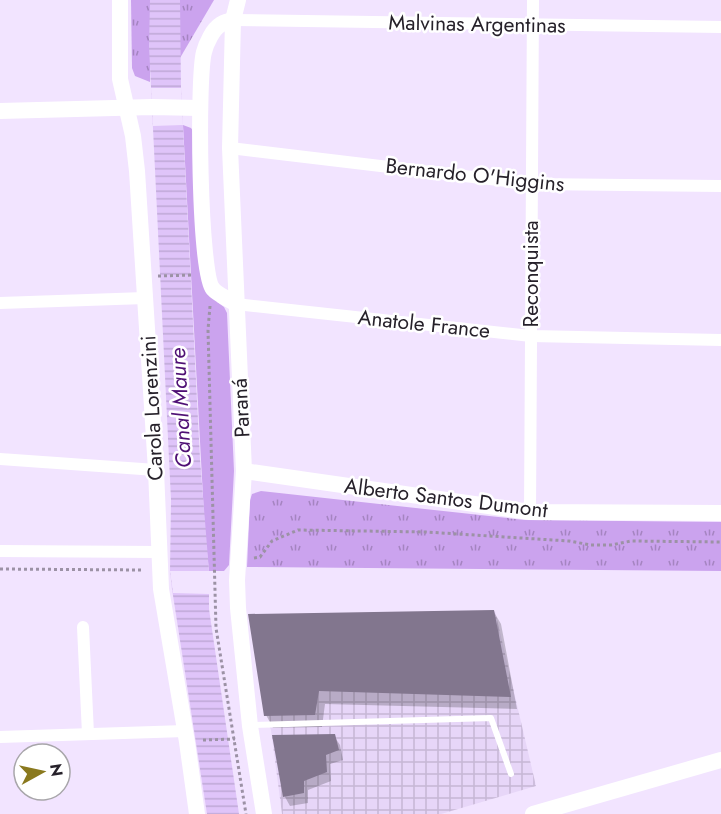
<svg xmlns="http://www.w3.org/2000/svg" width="721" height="814" viewBox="0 0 721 814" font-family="Jost,sans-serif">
<defs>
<pattern id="industrial-grid" width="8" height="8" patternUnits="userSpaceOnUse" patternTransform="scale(1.5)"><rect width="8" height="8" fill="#e7d6f8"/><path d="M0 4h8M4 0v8" fill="none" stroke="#c6b7d5"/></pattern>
<pattern id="park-tufts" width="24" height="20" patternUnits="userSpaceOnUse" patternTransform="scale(1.5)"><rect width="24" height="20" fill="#cba3ee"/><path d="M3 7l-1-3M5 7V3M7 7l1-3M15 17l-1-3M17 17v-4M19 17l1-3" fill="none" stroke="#a584c1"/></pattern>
<pattern id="water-rules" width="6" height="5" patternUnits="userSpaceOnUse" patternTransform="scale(1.5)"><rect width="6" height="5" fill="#dfc4f9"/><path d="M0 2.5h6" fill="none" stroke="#bfa8d6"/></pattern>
</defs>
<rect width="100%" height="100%" fill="#f2e4ff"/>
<polygon fill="url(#industrial-grid)" points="495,611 536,786 441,814 282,814 256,615"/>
<polygon fill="#cba3ee" points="183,125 191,128 193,131 217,302 224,307 227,313 234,471 229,565 224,571 209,571 205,534"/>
<g fill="url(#park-tufts)">
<polygon points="131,0 150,0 150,82 135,76 132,68"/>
<polygon points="180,0 214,0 180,58"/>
<polygon points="261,491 525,520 721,522 721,571 247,567 250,500 252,494"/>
</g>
<polygon fill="url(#water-rules)" points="150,0 180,0 181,88 200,459 209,571 209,609 239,814 207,814 172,589 170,571 171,500 149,46"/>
<g fill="#f2e4ff">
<polygon points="151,88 181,88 183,125 153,126"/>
<polygon points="170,571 209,571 209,594 173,593"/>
</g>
<g fill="#0003">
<polygon points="494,612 501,624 517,709 325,704 322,727 273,728 266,715 250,616"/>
<polygon points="334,736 340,745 343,760 330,764 331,781 308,790 308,803 290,806 285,797 274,737"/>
</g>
<g fill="#82768e">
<polygon points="494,610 511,697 319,691 315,715 264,716 248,614"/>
<polygon points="335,734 339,750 326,755 327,772 304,781 304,793 283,797 272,735"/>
</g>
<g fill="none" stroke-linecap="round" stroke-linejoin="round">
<g stroke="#9c92a5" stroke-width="3" stroke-dasharray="3 3" stroke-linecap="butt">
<polyline points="158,276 193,275"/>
<polyline points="210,306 208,330 216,628 246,814"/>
<polyline points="254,558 260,557 272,541 298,530 426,532 569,541 591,545 611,545 631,541 721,542"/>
<polyline points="0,569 141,570"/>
<polyline points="203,740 235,739"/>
</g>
<polyline stroke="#fff" stroke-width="6" points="250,725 491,718 511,774"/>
<g stroke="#fff" stroke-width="12">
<polyline points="233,20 721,27"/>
<polyline points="230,148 531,184 721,186"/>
<polyline points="0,303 145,298"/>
<polyline points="236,304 531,336 721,340"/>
<polyline points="0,459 156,470"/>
<polyline points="530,512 533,0"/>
<polyline points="0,551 160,552"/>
<polyline points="83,627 88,734"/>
<polyline points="0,737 185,731"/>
</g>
<g stroke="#fff" stroke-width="16">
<polyline points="120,0 120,79 133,136 137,171 156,470 161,589 187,742 197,814"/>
<polyline points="238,0 233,20 230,148 244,471 237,580 238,608 250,726 264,814"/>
<path d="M 233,20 C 230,21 223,22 220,25 C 213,29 206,44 204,52 C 197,78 199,274 213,289 C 218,295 229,299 236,304"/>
<polyline points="0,111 152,107 199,108"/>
<polyline points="244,471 530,512 721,513"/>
<polyline points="533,814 721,760"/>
</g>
</g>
<g text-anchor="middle" stroke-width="5" stroke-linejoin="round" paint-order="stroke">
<g font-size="21" fill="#26212a" stroke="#fff">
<text transform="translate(477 24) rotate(1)" y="7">Malvinas Argentinas</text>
<text transform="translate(475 175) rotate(6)" y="7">Bernardo O'Higgins</text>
<text transform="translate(531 274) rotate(-90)" y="7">Reconquista</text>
<text transform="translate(424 324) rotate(6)" y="7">Anatole France</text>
<text transform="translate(152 408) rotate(-93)" y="7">Carola Lorenzini</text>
<text transform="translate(241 408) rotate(-93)" y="7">Paraná</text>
<text transform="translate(446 498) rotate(7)" y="7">Alberto Santos Dumont</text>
</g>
<g font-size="22" font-style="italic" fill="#4f1075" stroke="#fff">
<text transform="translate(180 408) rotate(-93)" y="8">Canal Maure</text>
</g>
</g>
<g transform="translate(42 772) rotate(82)"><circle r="28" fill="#ffffff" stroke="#a8a6aa" stroke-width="1.5"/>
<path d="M0-4.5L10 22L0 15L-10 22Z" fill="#8a791e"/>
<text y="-9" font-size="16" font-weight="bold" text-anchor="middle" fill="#26212a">N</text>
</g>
</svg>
